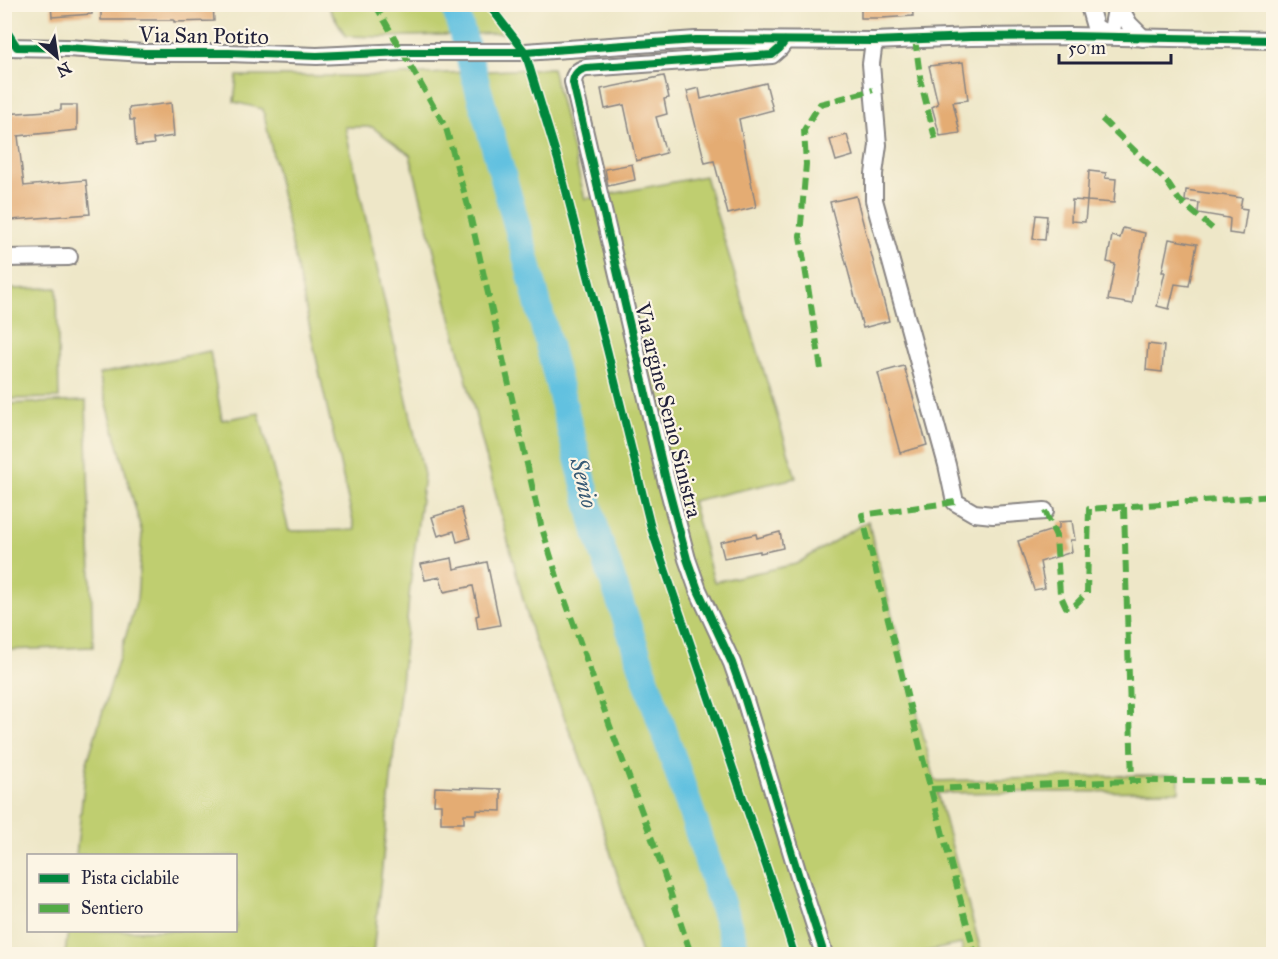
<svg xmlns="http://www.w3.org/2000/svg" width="1278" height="959" viewBox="0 0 1278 959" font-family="'IM FELL Great Primer',serif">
<rect width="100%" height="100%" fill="#fcf5e5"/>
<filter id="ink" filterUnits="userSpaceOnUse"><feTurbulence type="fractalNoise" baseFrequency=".0167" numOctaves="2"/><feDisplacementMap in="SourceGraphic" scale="12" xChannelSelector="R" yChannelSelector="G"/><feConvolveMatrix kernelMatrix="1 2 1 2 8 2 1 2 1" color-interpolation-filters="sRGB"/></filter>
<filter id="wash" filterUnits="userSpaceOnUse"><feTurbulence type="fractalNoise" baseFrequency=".008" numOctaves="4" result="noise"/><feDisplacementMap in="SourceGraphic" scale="24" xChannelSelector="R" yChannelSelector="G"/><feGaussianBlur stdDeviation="1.35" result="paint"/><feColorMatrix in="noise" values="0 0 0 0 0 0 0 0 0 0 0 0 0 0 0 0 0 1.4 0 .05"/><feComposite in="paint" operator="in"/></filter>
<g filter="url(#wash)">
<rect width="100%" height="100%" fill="#eee7c8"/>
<g fill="#bfce70" stroke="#707856" stroke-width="1.5">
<polygon points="327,5 496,5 502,33 383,37 346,36"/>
<polygon points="552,68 585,199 705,176 796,478 692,501 714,582 796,564 868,521 935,781 1179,774 1179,791 937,793 982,954 964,954 961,944 915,954 641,954 588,778 533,637 487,461 410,155 372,127 345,127 424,475 410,586 405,644 373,954 65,954 68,931 236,930 236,856 76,855 86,766 137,599 142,533 99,374 210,351 222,420 259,413 289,531 355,530 324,394 263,109 234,102 237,76 384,76"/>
<polygon points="57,288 59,398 5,399 5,289"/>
<polygon points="86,401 93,647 5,650 5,404"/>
</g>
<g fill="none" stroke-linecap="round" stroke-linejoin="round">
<polyline stroke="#62c1e0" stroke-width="27" points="454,4 527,261 597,534 696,826 738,954"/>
</g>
<g id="blocks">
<g fill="#e4ac73">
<polygon points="51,4 92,4 92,14 52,17"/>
<polygon points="101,4 213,4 214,21 174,22 174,20 101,20"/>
<polygon points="861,4 912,4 913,16 882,18 861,18"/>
<polygon points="963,62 968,100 953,102 960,133 940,136 932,107 938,104 929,66"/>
<polygon points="664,76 669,98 664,99 667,114 656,117 666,153 636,161 624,105 605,109 601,89"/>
<polygon points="766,83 773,110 739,119 756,207 728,214 714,161 705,163 687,91 699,88 701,99"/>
<polygon points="171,103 174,136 153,139 154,144 136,146 134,120 130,120 129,108"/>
<polygon points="61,105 77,105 77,130 18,136 24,186 86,180 90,214 11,220 4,180 4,114 61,110"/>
<polygon points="847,135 853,156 836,161 830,140"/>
<polygon points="632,164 635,180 608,186 605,169"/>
<polygon points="1089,171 1106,173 1105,178 1116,179 1114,203 1087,201"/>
<polygon points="1186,190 1242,198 1240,208 1247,209 1243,235 1229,233 1230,219 1228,218 1198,213 1199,203 1185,201"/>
<polygon points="856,196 889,321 863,328 830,202"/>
<polygon points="1072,200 1087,201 1085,222 1071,221"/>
<polygon points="1036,215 1047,216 1045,240 1033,239"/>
<polygon points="1123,228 1145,233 1132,304 1108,300 1115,264 1107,262 1112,236 1120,238"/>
<polygon points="1169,239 1197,244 1189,286 1175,284 1169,309 1157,306 1165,272 1162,272"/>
<polygon points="1148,344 1164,346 1162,372 1146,370"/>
<polygon points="904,366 927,445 900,453 878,373"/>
<polygon points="461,508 470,538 457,542 454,531 438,536 432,517"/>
<polygon points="1072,521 1075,540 1070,540 1072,552 1040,562 1045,588 1034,590 1018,541 1059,528 1059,522"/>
<polygon points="780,532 783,548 760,553 760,551 724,558 720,542 756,534 757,538"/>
<polygon points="452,558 454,569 487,562 500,625 478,629 476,616 479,615 473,586 444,592 440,577 425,580 421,564"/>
<polygon points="435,787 501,789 501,811 477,810 477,814 464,814 464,823 441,823 441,804 434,804"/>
</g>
</g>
</g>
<g filter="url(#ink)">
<use href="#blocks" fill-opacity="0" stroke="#888482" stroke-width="1.5"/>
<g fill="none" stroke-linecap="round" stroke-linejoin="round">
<defs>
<g id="minor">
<polyline points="1118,4 1129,24 1143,38"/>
<polyline points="1089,6 1095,27 1111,36 1117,4"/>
<path d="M 785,41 L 780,48 L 772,55 L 586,68 C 578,70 574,74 573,82 L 665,476 L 687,559 L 698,590 L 732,663 L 745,700 L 799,877 L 824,954"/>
<polyline points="874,41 871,64 878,145 874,174 874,200 947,465 955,502 974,513 993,515 1045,511"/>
<polyline points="4,47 67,48 144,53 229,53 317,56 403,52 525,52 696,40 874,41 971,37 1068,36 1274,40"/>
<polyline points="4,258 69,257"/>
</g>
</defs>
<use href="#minor" stroke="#888482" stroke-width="20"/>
<use href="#minor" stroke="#fff" stroke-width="16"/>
<g stroke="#53aa46" stroke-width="6" stroke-dasharray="12 6" stroke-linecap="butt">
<polyline points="375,4 446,128 468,206 541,525 560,586 610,726 656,850 691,954"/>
<polyline points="915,39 921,83 936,142"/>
<polyline points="1102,119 1167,182 1179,200 1214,230"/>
<polyline points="821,369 800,236 806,164 804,130 820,104 873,90"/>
<polyline points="955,502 862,515 927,775 975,954"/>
<polyline points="1124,507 1132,781"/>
<polyline points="1045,511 1056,536 1060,594 1066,607 1075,605 1087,593 1089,509 1274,496"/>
<polyline points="931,789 1132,781 1274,781"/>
</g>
<defs>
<g id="cycleway">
<polyline points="488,4 525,52 558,160 607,349 651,528 774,889 794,954"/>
<polyline points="4,33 8,33 17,47 67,48 144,53 229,53 317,56 403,52 525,52 696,40 874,41 971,37 1068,36 1274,40"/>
<path d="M 785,41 L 780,48 L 772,55 L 586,68 C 578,70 574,74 573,82 L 665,476 L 687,559 L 698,590 L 732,663 L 745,700 L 799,877 L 824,954"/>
</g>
</defs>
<use href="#cycleway" stroke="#fcf5e5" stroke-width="11"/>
<use href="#cycleway" stroke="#00873e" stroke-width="8"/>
</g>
</g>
<g text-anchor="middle" stroke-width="4.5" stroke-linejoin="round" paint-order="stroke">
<g font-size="22" fill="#22223b" stroke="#fcf5e5">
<text transform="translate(204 35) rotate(1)" y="8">Via San Potito</text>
<text transform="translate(669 410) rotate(76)" y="8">Via argine Senio Sinistra</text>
</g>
<g font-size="24" font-style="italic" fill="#385a75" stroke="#fcf5e5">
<text transform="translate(584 483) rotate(76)" y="8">Senio</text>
</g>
</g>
<rect width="1278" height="959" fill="none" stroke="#fcf5e5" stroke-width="24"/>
<rect x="27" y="854" width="210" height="78" fill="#fcf5e5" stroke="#a5a1a1" stroke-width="1.5"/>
<rect x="39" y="874" width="30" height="9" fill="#00873e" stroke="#a5a1a1" stroke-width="1.5"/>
<text x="81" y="884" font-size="18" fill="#22223b">Pista ciclabile</text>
<rect x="39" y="904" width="30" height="9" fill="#53aa46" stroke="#a5a1a1" stroke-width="1.5"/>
<text x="81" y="914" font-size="18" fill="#22223b">Sentiero</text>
<g transform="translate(57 57) rotate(151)" stroke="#fcf5e5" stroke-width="4.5" paint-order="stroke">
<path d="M0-4.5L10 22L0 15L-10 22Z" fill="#22223b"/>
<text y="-9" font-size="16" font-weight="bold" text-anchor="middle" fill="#22223b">N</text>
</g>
<path d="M1059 54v9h112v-9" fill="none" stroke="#22223b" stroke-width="3"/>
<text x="1068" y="54" font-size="18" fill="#22223b" stroke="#fcf5e5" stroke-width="4.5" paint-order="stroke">50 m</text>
</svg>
